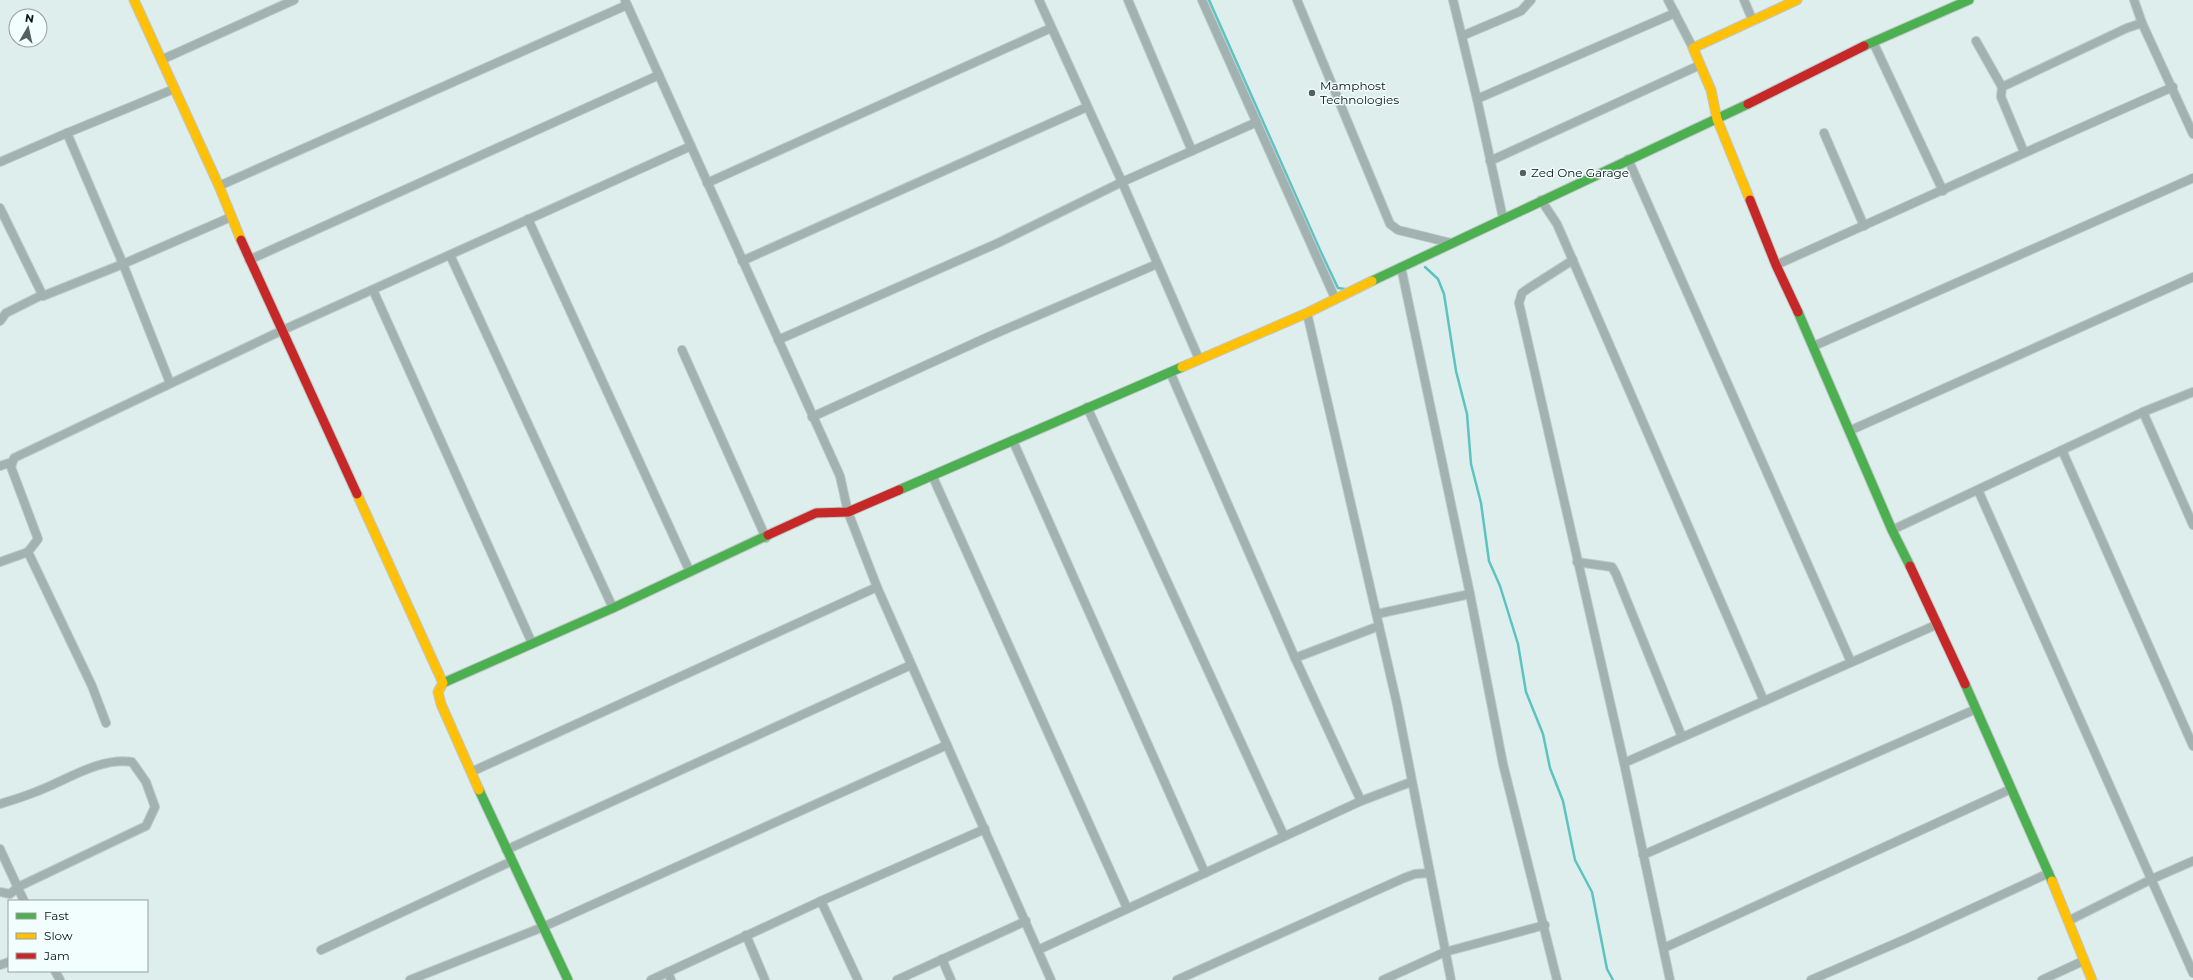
<svg xmlns="http://www.w3.org/2000/svg" width="2193" height="980" viewBox="0 0 2193 980" font-family="Montserrat,sans-serif">
<rect width="100%" height="100%" fill="#deeeed"/>
<g fill="none" stroke-linecap="round" stroke-linejoin="round">
<g stroke="#5cc3c0" stroke-width="2.5">
<polyline points="1209,0 1320,250 1338,288 1345,289"/>
<polyline points="1425,267 1438,279 1444,294 1456,371 1467,414 1471,464 1481,503 1489,561 1500,586 1518,644 1526,692 1543,734 1550,768 1563,801 1575,860 1592,892 1607,969 1613,980"/>
</g>
<defs>
<g id="street">
<polyline points="625,0 840,476 848,512 877,587 1051,980"/>
<polyline points="1039,0 1122,182 1199,359"/>
<polyline points="1128,0 1192,151"/>
<polyline points="1202,0 1335,298"/>
<polyline points="1297,0 1390,224 1398,230 1451,243"/>
<polyline points="1453,0 1477,99 1503,218"/>
<polyline points="1668,0 1693,48"/>
<polyline points="1744,0 1752,19"/>
<polyline points="2134,0 2142,23"/>
<polyline points="1462,36 1521,11 1531,0"/>
<polyline points="1976,41 2002,87"/>
<polyline points="1873,42 1943,191"/>
<polyline points="161,60 294,0"/>
<polyline points="174,89 67,133 123,264 231,217"/>
<polyline points="1477,99 1675,13"/>
<polyline points="1824,133 1864,226"/>
<polyline points="2024,152 2001,97 2002,87 2127,28 2142,23 2193,134"/>
<polyline points="1628,159 1851,662"/>
<polyline points="1490,161 1700,65"/>
<polyline points="0,162 67,133"/>
<polyline points="707,183 1051,28"/>
<polyline points="219,186 627,5"/>
<polyline points="1541,200 1557,224 1764,701"/>
<polyline points="0,208 43,296 123,264 170,383"/>
<polyline points="528,219 690,572"/>
<polyline points="450,255 613,608"/>
<polyline points="249,260 659,75"/>
<polyline points="1573,260 1529,288 1522,293 1519,303 1624,763 1670,980"/>
<polyline points="742,261 1087,107"/>
<path d="M 1776,265 C 1908,206 2040,145 2173,87"/>
<polyline points="1401,267 1470,594 1503,764 1557,980"/>
<polyline points="373,290 532,643"/>
<polyline points="1307,313 1397,704 1451,980"/>
<polyline points="0,321 6,313 42,295"/>
<polyline points="778,340 998,243 1122,182 1257,122"/>
<polyline points="1814,346 2193,178"/>
<polyline points="682,350 766,538"/>
<polyline points="1170,372 1295,658 1361,801"/>
<polyline points="1087,407 1284,836"/>
<polyline points="2143,412 2193,525"/>
<polyline points="812,417 990,336 1157,264"/>
<polyline points="1849,431 2193,277"/>
<polyline points="1013,441 1205,873"/>
<polyline points="2062,450 2193,746"/>
<polyline points="0,466 12,462"/>
<polyline points="932,475 1127,908"/>
<polyline points="1978,490 2193,973"/>
<polyline points="1892,530 2143,412 2193,392"/>
<polyline points="0,562 28,552"/>
<polyline points="1577,562 1612,567 1616,574 1682,737"/>
<polyline points="1377,614 1470,594"/>
<polyline points="1295,658 1379,626"/>
<polyline points="106,723 92,686 28,552 38,539 11,467 14,458 283,330 691,146"/>
<polyline points="1624,763 1938,624"/>
<polyline points="471,772 877,587"/>
<path d="M 0,804 C 13,800 26,796 38,791 C 67,780 100,757 132,762 L 146,782 L 155,807 L 146,826 L 18,887 L 10,894 L 0,892"/>
<polyline points="0,849 24,901"/>
<polyline points="506,850 911,665"/>
<polyline points="1643,855 1976,709"/>
<polyline points="821,901 858,980"/>
<polyline points="2068,921 2152,879 2193,861"/>
<polyline points="746,935 765,980"/>
<polyline points="1664,948 2011,789"/>
<polyline points="321,950 512,861"/>
<polyline points="1038,950 1361,801 1411,782"/>
<polyline points="942,959 951,980"/>
<polyline points="0,965 9,962"/>
<polyline points="55,971 60,980"/>
<polyline points="668,972 671,980"/>
<polyline points="410,980 543,927 947,745"/>
<polyline points="651,980 821,901 985,829"/>
<polyline points="897,980 1026,921"/>
<polyline points="1177,980 1404,878 1415,874 1430,873"/>
<polyline points="1383,980 1445,952 1545,925"/>
<polyline points="1811,980 1908,938 2049,873"/>
<polyline points="2042,980 2083,961"/>
</g>
<g id="fast">
<polyline points="1864,46 1969,0"/>
<polyline points="1372,281 1748,104"/>
<polyline points="1798,312 1892,530 1910,566"/>
<polyline points="899,490 1182,367"/>
<polyline points="443,683 613,608 768,535"/>
<polyline points="1965,684 2052,881"/>
<polyline points="479,790 568,980"/>
</g>
<g id="slow">
<polyline points="134,0 219,186 241,240"/>
<polyline points="1750,200 1717,119 1711,90 1693,48 1797,0"/>
<polyline points="1182,367 1307,313 1372,281"/>
<polyline points="357,494 443,683 438,692 441,704 479,790"/>
<polyline points="2052,881 2092,980"/>
</g>
<g id="jam">
<polyline points="1748,104 1864,46"/>
<polyline points="1750,200 1776,265 1798,312"/>
<polyline points="241,240 357,494"/>
<polyline points="768,535 816,513 848,512 899,490"/>
<polyline points="1910,566 1965,684"/>
</g>
</defs>
<use href="#street" stroke="#bec9c9" stroke-width="10"/>
<use href="#fast" stroke="#bec9c9" stroke-width="11"/>
<use href="#slow" stroke="#bec9c9" stroke-width="11"/>
<use href="#jam" stroke="#bec9c9" stroke-width="11"/>
<use href="#street" stroke="#a2b2b1" stroke-width="8"/>
<use href="#fast" stroke="#4caf50" stroke-width="9"/>
<use href="#slow" stroke="#ffc107" stroke-width="9"/>
<use href="#jam" stroke="#c62828" stroke-width="9"/>
</g>
<g fill="#54605f" stroke="#f2fefd" stroke-width="1.5">
<circle cx="1312" cy="93" r="4"/>
<circle cx="1523" cy="173" r="4"/>
</g>
<g text-anchor="middle" stroke-width="3" stroke-linejoin="round" paint-order="stroke">
<g font-size="12" fill="#091313" stroke="#f2fefd" text-anchor="start">
<text x="1320" y="90">Mamphost<tspan x="1320" dy="14">Technologies</tspan></text>
<text x="1531" y="177">Zed One Garage</text>
</g>
</g>
<rect x="8" y="900" width="140" height="72" fill="#f2fefd" stroke="#95a09f"/>
<rect x="16" y="913" width="20" height="6" fill="#4caf50" stroke="#95a09f"/>
<text x="44" y="920" font-size="12" fill="#091313">Fast</text>
<rect x="16" y="933" width="20" height="6" fill="#ffc107" stroke="#95a09f"/>
<text x="44" y="940" font-size="12" fill="#091313">Slow</text>
<rect x="16" y="953" width="20" height="6" fill="#c62828" stroke="#95a09f"/>
<text x="44" y="960" font-size="12" fill="#091313">Jam</text>
<g transform="translate(28 28) rotate(9)"><circle r="19" fill="#f2fefd" stroke="#95a09f"/>
<path d="M0-3L7 15L0 10L-7 15Z" fill="#54605f"/>
<text y="-6" font-size="11" font-weight="bold" text-anchor="middle" fill="#091313">N</text>
</g>
</svg>
